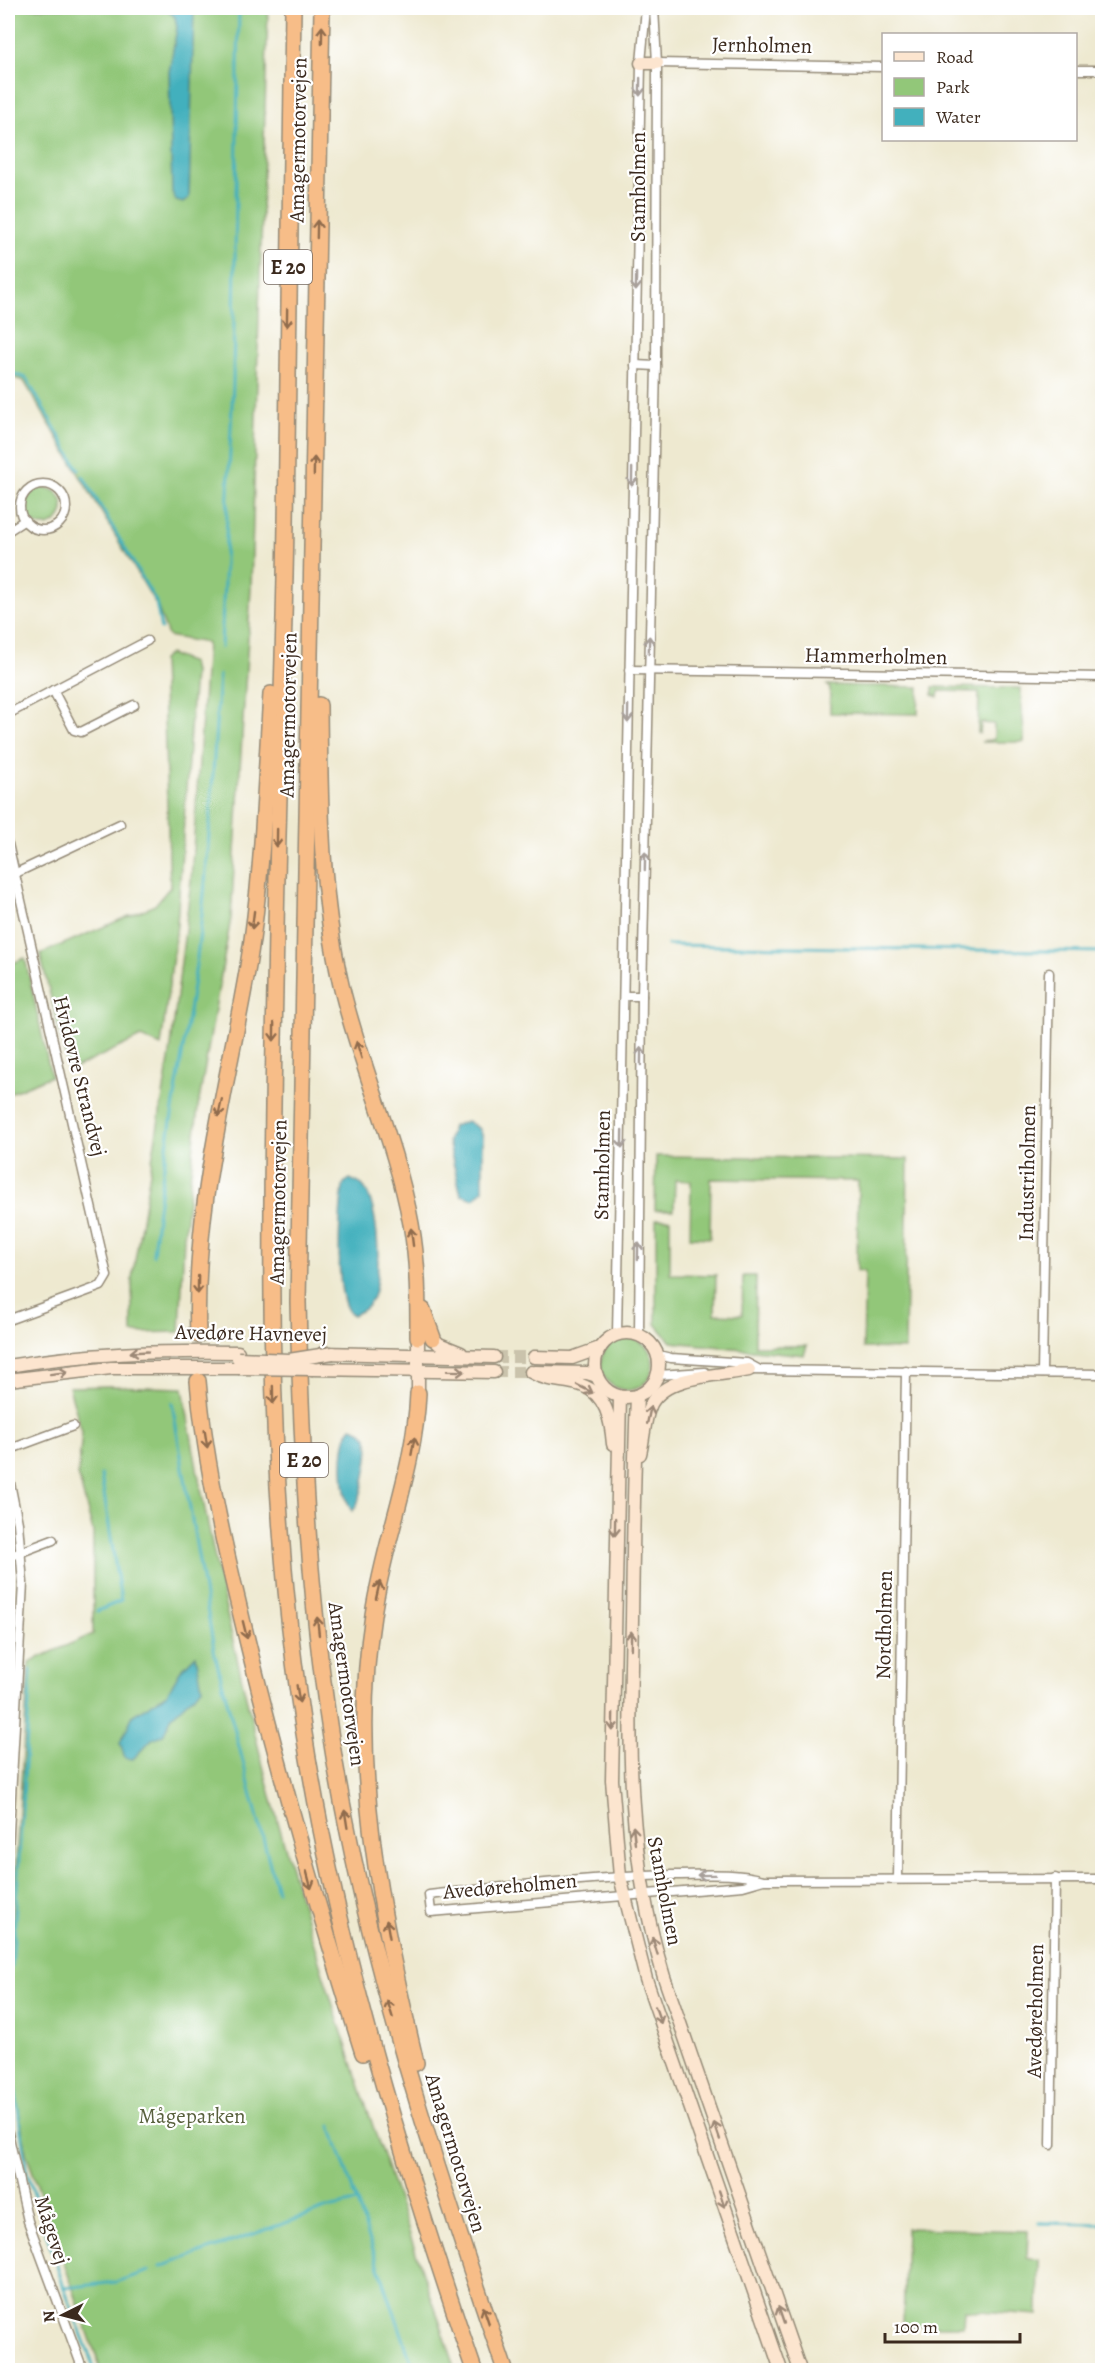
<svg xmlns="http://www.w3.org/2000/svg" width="1110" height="2378" viewBox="0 0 1110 2378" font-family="Alegreya,serif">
<rect width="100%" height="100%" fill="#fff"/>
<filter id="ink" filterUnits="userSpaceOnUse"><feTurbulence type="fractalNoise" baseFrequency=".0167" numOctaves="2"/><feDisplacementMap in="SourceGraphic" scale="12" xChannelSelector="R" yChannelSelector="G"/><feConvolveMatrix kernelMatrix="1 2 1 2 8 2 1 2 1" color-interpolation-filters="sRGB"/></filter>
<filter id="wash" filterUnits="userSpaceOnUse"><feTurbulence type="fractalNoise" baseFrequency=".008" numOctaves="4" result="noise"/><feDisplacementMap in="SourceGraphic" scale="24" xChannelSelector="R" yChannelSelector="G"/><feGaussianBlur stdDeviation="1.35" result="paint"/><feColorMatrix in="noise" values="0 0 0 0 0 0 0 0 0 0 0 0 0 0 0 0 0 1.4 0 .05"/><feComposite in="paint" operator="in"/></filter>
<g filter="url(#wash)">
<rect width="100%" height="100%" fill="#eee9d0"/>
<g fill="#92c779" stroke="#66784c" stroke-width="1.5">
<polygon points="8,8 268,8 251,588 231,918 198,1107 184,1237 180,1332 132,1333 132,1278 170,1054 191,880 207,643 168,636 158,608 24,381 8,376"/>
<circle cx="44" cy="507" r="19"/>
<polygon points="169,654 192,663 194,672 177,925 161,1046 141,1037 69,1071 40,954 155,905 170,887 162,660"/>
<polygon points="827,685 919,687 918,714 830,713 830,688"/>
<path d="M 933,687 L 1021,688 C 1020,707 1025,723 1024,742 L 981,742 L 994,739 L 994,724 L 981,723 L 980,733 L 978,733 L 979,692 L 939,691 L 938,697 L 933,695 Z"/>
<polygon points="25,958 51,1076 8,1094 8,965"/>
<polygon points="656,1156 908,1159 905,1349 863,1348 865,1271 857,1271 858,1181 711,1179 710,1238 690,1237 691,1181 675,1180 674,1210 655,1210"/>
<polygon points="656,1219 670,1219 670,1274 716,1275 715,1314 742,1315 743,1276 756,1276 755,1346 807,1346 804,1355 671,1342 656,1324"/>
<circle cx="627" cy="1364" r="26"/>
<path d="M 111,1386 L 183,1388 C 203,1510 229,1630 259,1750 C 312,1960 387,2165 456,2370 L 101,2370 L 26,2153 L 8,2045 L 8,1980 L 29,1662 L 93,1634 L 93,1532 L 78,1475 L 82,1432 L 69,1387 Z"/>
<polygon points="906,2228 1028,2231 1027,2257 1039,2260 1038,2315 964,2310 963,2326 903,2326"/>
</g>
<g fill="#42b0bd" stroke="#3e6d6e" stroke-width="1.5">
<polygon points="165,8 194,8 189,198 183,203 176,201 172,192 169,72 177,28 175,17"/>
<polygon points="467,1121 480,1129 483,1137 483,1190 474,1199 461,1195 448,1141 453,1126"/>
<path d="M 350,1179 C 354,1181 360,1183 363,1186 C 379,1203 383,1281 371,1301 C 367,1309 361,1311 353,1315 C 333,1307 340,1214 342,1193 L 344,1183 Z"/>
<path d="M 352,1427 C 359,1429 367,1434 368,1442 C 371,1453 361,1506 352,1511 C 341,1497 339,1440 352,1427 Z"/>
<polygon points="196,1655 202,1688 172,1716 163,1735 152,1739 133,1759 125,1758 120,1743 133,1715 167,1694 180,1671"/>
</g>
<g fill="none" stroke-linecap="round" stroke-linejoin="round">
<g stroke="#42b0bd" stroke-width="3">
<polyline points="8,372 26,378 79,470"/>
<polyline points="83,476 156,602 161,629"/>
<polyline points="221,648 233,383 239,8"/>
<polyline points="668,945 1102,952"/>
<path d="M 153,1255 C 162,1155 184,1057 197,957 C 209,864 213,769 219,675"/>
<polyline points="172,1403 215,1655 277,1891"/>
<polyline points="97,1611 121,1601 101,1475"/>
<polyline points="12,1967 31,1670"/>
<polyline points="10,2015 14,2080 26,2169 64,2288 116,2282 149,2271"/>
<polyline points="331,2126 414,2370"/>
<polyline points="1039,2223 1102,2224"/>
<polyline points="160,2267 328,2208 356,2202"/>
<polyline points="64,2288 95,2370"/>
</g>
</g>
</g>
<g filter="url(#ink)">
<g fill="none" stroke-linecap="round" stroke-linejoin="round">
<g stroke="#cac3ac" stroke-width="12" stroke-dasharray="12 6" stroke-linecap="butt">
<polyline points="494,1357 534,1357"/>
<polyline points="494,1372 531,1372"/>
</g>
<defs>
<g id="street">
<polyline points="657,63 884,67"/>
<polyline points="1076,70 1102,70"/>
<polyline points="635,365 656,366"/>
<circle cx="43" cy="507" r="23"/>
<polyline points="8,531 25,520"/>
<polyline points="629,670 1102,677"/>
<polyline points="53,690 74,730 81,732 134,705"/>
<polyline points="8,714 147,641"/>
<polyline points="8,844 107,1276 101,1286 8,1320"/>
<polyline points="14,874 120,824"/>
<polyline points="624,996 642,996"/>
<polyline points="617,1334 641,63 646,8"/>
<polyline points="639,1335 642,996 656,366 657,63 654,8"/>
<polyline points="658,1355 671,1358 747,1363 758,1369"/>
<polyline points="745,1370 1102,1374"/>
<polyline points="1042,1373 1049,973"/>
<polyline points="658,1375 705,1372"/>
<polyline points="8,1450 73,1426"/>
<polyline points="8,1473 18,1523 23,1583 8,1850"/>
<polyline points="8,1557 53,1540"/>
<polyline points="898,1878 906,1371"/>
<path d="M 764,1880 L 743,1886 L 431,1912 L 429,1895 C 510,1886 591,1877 672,1875 C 703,1875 733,1872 764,1880 L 1102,1879"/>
<polyline points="8,2133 28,2221 83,2370"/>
<polyline points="1051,2145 1055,1878"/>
</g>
<g id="secondary">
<polyline points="641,63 657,63"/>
<circle cx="627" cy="1365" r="32"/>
<polyline points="433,1338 439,1344 461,1353"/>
<polyline points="323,1353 494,1357"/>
<polyline points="534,1357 572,1358 600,1348"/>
<path d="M 8,1366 C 84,1353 160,1351 238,1352"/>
<polyline points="313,1369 494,1372"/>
<path d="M 531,1372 C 550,1383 563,1379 581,1385 C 607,1394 611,1421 613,1444"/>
<polyline points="535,1372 587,1373 597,1376"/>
<polyline points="8,1380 111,1368 238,1368"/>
<polyline points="418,1393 418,1337"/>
<path d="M 637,1396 C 634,1471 633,1545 632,1620 C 629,1749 626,1851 664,1977 L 800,2370"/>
<polyline points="620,1397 612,1780 620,1877 646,1979 781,2370"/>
<path d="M 640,1454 C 644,1438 644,1418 651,1404 C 667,1374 720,1376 749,1370"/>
</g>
<g id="highway">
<path d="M 293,8 C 290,179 289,351 286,523 C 284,659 278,795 276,931 C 272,1175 263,1420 294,1662 C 324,1906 395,2139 474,2370"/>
<path d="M 322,8 L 298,1302 C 302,1479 312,1659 348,1832 C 385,2016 445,2194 505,2370"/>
<path d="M 319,705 C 320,799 320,893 341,985 C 360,1066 396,1142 411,1224 C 418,1262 418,1299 418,1337"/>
<polyline points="423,1310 433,1338"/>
<path d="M 198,1335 C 193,1209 227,1089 248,966 C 263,876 265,785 271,694"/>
<path d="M 198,1381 C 206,1474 229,1566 251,1656 C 284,1790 322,1922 363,2053"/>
<path d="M 416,2063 C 381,1914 349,1767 373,1615 C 384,1539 415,1470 418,1393"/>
</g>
</defs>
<use href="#street" stroke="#948a77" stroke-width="11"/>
<use href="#secondary" stroke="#948a77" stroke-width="15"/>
<use href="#highway" stroke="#948a77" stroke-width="18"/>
<use href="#street" stroke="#fff" stroke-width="8"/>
<use href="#secondary" stroke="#fce5cf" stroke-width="12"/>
<use href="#highway" stroke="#f7bd88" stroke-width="15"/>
<defs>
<g id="secondary-bridge">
<polyline points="238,1358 289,1360 333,1353"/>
<polyline points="238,1368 313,1369"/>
</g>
</defs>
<use href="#secondary-bridge" stroke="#948a77" stroke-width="15" stroke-linecap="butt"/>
<use href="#secondary-bridge" stroke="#fce5cf" stroke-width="12"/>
</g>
<defs><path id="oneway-shaft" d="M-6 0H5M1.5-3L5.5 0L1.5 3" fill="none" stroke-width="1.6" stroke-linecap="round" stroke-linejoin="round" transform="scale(1.5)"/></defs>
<g stroke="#906c4e">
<use href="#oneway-shaft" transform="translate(322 35) rotate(-89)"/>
<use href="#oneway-shaft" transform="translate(317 229) rotate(-89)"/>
<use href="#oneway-shaft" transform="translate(287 318) rotate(91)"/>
<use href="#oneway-shaft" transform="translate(314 466) rotate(-89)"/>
<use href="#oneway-shaft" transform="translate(277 838) rotate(91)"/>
<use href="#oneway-shaft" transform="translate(253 920) rotate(97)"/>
<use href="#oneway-shaft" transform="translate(274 1032) rotate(91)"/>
<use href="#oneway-shaft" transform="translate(359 1050) rotate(-107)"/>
<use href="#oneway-shaft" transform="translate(220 1108) rotate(102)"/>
<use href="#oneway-shaft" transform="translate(412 1237) rotate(-97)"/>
<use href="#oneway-shaft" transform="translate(198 1285) rotate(91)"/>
<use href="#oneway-shaft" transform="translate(273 1395) rotate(89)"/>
<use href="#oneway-shaft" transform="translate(206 1439) rotate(81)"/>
<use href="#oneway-shaft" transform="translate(413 1446) rotate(-80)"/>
<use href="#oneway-shaft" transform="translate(378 1590) rotate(-77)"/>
<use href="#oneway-shaft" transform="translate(318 1626) rotate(-96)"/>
<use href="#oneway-shaft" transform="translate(245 1630) rotate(76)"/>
<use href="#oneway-shaft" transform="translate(298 1694) rotate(81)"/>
<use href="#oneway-shaft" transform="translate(346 1819) rotate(-99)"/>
<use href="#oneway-shaft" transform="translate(309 1880) rotate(75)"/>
<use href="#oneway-shaft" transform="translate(388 1929) rotate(-100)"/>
<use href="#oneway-shaft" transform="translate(390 2009) rotate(-107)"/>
<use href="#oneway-shaft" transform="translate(486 2315) rotate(-109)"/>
</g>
<g stroke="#a79f9a">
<use href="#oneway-shaft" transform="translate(640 87) rotate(91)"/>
<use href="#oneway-shaft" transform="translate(636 282) rotate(91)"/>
<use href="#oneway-shaft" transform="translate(632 477) rotate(91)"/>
<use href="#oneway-shaft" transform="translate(649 645) rotate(-88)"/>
<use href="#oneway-shaft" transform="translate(628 714) rotate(91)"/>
<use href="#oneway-shaft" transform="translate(645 861) rotate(-89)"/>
<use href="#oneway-shaft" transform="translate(641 1056) rotate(-89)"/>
<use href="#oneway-shaft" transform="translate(622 1139) rotate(91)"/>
<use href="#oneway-shaft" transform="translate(638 1251) rotate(-89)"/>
<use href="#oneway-shaft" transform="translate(706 1875) rotate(179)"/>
</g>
<g stroke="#9c8876">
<use href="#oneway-shaft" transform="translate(139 1352) rotate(177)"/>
<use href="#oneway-shaft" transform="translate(456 1371) rotate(1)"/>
<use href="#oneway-shaft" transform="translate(59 1373) rotate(-7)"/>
<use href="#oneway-shaft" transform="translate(585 1389) rotate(27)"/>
<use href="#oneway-shaft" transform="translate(649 1415) rotate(-78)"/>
<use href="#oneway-shaft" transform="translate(615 1527) rotate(91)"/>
<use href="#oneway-shaft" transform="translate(631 1640) rotate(-89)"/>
<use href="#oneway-shaft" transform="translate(613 1722) rotate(91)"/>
<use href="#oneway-shaft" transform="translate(634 1835) rotate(-96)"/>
<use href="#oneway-shaft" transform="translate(655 1946) rotate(-107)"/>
<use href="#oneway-shaft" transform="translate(658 2015) rotate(71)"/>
<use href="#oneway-shaft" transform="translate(717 2131) rotate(-109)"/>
<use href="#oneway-shaft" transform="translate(722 2199) rotate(71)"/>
<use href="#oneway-shaft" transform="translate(781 2315) rotate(-109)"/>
</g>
</g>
<g text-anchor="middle" stroke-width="4.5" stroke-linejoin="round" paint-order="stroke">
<g fill="#fff" stroke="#766a62" stroke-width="1.5">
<rect x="264" y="250" width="48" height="34" rx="4.5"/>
<rect x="280" y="1443" width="48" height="34" rx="4.5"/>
</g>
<g font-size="20" font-weight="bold" fill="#3b2a1e">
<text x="288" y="274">E 20</text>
<text x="304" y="1467">E 20</text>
</g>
<g font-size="21" fill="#3b2a1e" stroke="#fff">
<text transform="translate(762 45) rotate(1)" y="7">Jernholmen</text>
<text transform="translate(298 140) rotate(-89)" y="7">Amagermotorvejen</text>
<text transform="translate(638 187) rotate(-90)" y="7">Stamholmen</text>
<text transform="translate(876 656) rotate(1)" y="7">Hammerholmen</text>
<text transform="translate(288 715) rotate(-89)" y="7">Amagermotorvejen</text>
<text transform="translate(80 1076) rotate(76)" y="7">Hvidovre Strandvej</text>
<text transform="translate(602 1165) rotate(-89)" y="7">Stamholmen</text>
<text transform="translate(1027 1173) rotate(-89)" y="7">Industriholmen</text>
<text transform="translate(278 1202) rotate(-89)" y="7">Amagermotorvejen</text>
<text transform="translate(251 1333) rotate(1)" y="7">Avedøre Havnevej</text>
<text transform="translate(884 1625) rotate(-89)" y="7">Nordholmen</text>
<text transform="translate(347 1684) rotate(82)" y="7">Amagermotorvejen</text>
<text transform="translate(510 1886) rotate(-5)" y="7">Avedøreholmen</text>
<text transform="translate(665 1891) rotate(79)" y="7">Stamholmen</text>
<text transform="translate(1035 2011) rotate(-89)" y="7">Avedøreholmen</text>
<text transform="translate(456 2153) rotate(73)" y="7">Amagermotorvejen</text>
<text transform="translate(52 2230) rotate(72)" y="7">Mågevej</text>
</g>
<g font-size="21" fill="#59613e" stroke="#fff">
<text x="192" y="2123">Mågeparken</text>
</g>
</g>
<rect width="1110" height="2378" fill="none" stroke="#fff" stroke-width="30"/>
<rect x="882" y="33" width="195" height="108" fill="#ffffff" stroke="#b1aaa5" stroke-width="1.5"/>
<rect x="894" y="52" width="30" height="9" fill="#fce5cf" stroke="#b1aaa5" stroke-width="1.5"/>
<text x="936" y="63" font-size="18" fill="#3b2a1e">Road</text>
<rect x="894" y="78" width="30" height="18" fill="#92c779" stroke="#b1aaa5" stroke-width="1.5"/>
<text x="936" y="93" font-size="18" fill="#3b2a1e">Park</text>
<rect x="894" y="108" width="30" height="18" fill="#42b0bd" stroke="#b1aaa5" stroke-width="1.5"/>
<text x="936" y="123" font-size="18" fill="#3b2a1e">Water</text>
<g transform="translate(63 2315) rotate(264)" stroke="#ffffff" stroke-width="4.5" paint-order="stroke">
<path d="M0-4.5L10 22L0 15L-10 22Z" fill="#3b2a1e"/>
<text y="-9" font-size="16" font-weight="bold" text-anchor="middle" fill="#3b2a1e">N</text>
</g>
<path d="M885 2333v9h135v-9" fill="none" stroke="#3b2a1e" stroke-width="3"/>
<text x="894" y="2333" font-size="18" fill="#3b2a1e" stroke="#ffffff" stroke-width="4.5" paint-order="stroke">100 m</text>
</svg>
